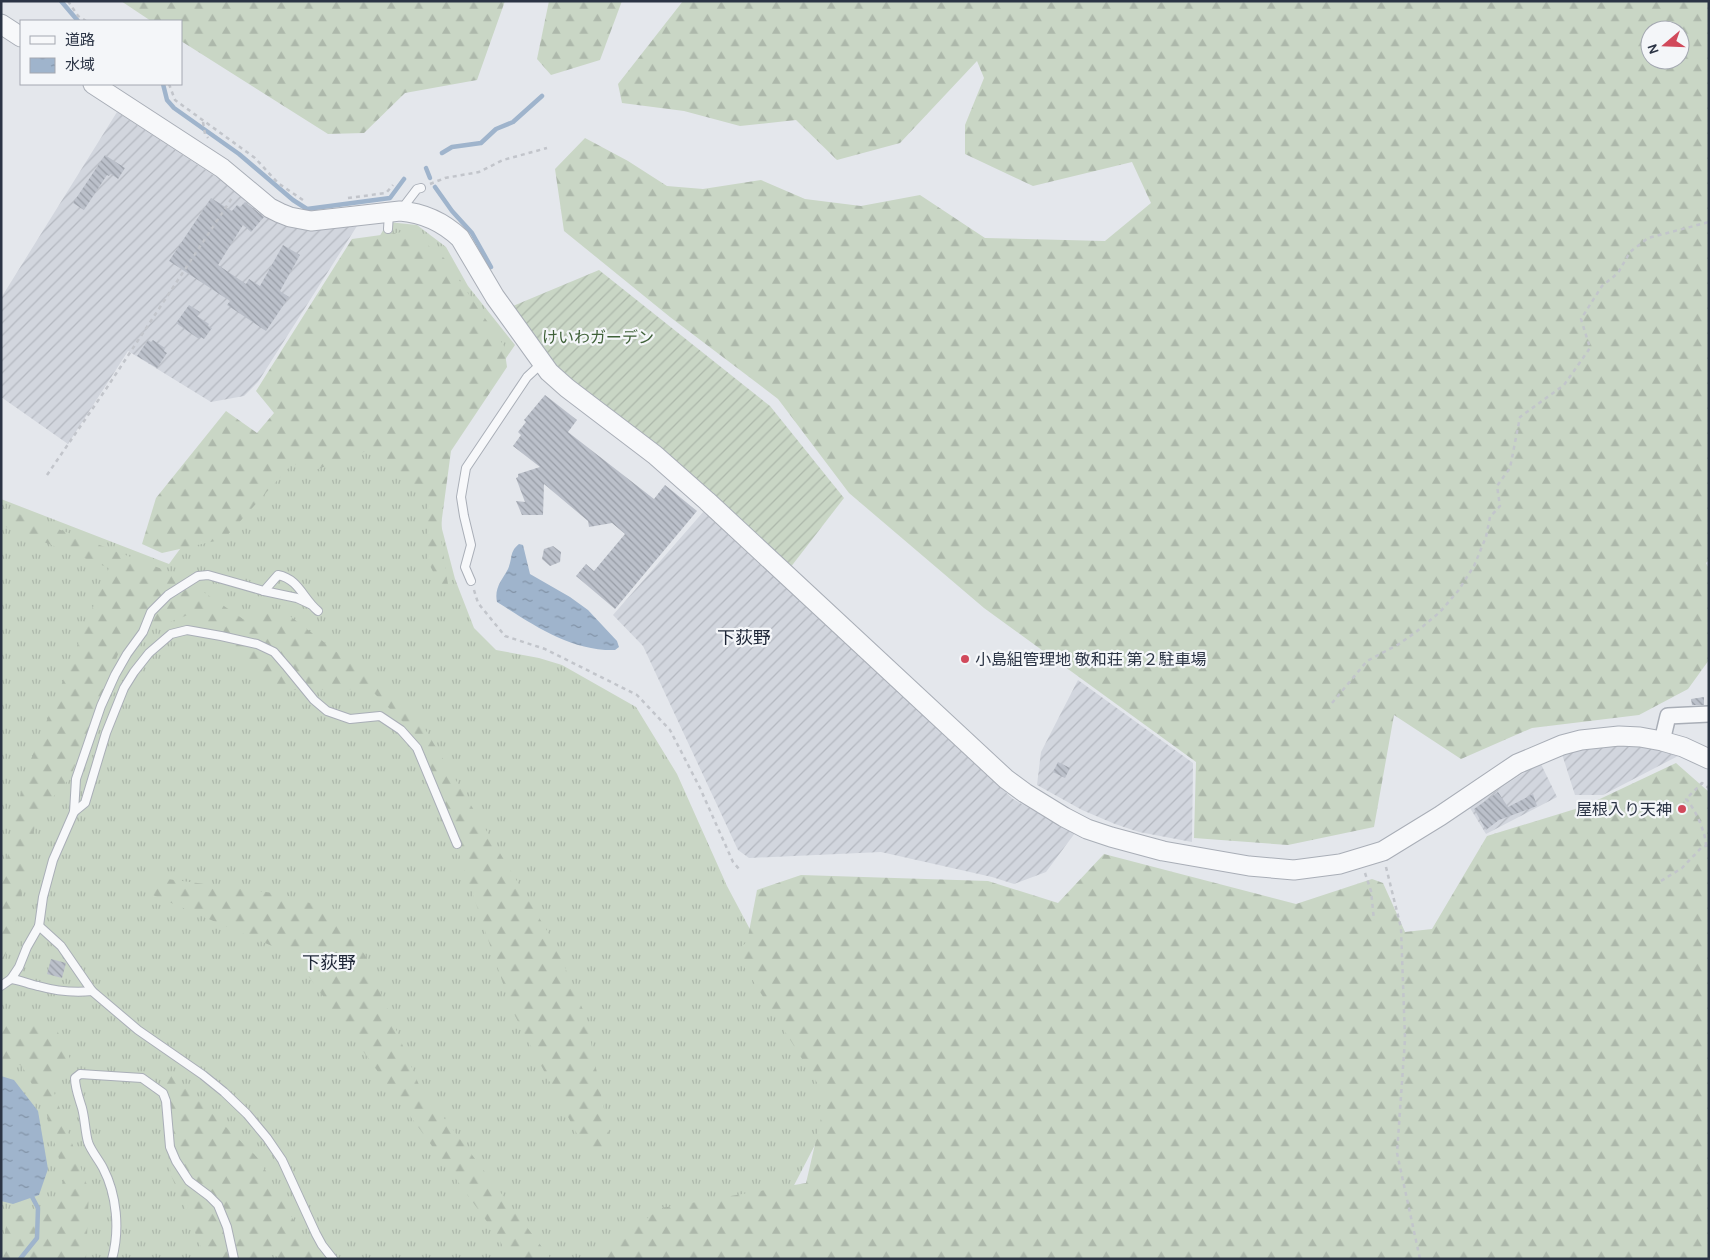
<svg xmlns="http://www.w3.org/2000/svg" width="1710" height="1260" viewBox="0 0 1710 1260" font-family="Karla,'Noto Sans JP',sans-serif">
<defs>
<pattern id="industrial-furrows" width="10" height="10" patternUnits="userSpaceOnUse" patternTransform="scale(1.25)"><rect width="10" height="10" fill="#d2d6de"/><path d="M-1 1l2-2M0 10L10 0M9 11l2-2" fill="none" stroke="#b4b8c0"/></pattern>
<pattern id="grass-tufts" width="24" height="20" patternUnits="userSpaceOnUse" patternTransform="scale(1.25)"><rect width="24" height="20" fill="#c9d6c5"/><path d="M3 7l-1-3M5 7V3M7 7l1-3M15 17l-1-3M17 17v-4M19 17l1-3" fill="none" stroke="#adb8ab"/></pattern>
<pattern id="forest-firs" width="22" height="20" patternUnits="userSpaceOnUse" patternTransform="scale(1.25)"><rect width="22" height="20" fill="#c9d6c5"/><path d="M5 1l3.5 6h-7zM16 11l3.5 6h-7z" fill="#adb8ab"/></pattern>
<pattern id="garden-furrows" width="10" height="10" patternUnits="userSpaceOnUse" patternTransform="scale(1.25)"><rect width="10" height="10" fill="#c9d6c5"/><path d="M-1 1l2-2M0 10L10 0M9 11l2-2" fill="none" stroke="#adb8ab"/></pattern>
<pattern id="water-ripples" width="26" height="14" patternUnits="userSpaceOnUse" patternTransform="scale(1.25)"><rect width="26" height="14" fill="#9fb4cc"/><path d="M2 4q2-2 4 0t4 0M15 11q2-2 4 0t4 0" fill="none" stroke="#8293a7"/></pattern>
<pattern id="building-back-hatch" width="6" height="6" patternUnits="userSpaceOnUse" patternTransform="scale(1.25)"><rect width="6" height="6" fill="#bbc0ca"/><path d="M-1 5l2 2M0 0l6 6M5-1l2 2" fill="none" stroke="#989da6"/></pattern>
</defs>
<rect width="100%" height="100%" fill="#e4e7ec"/>
<g fill="url(#industrial-furrows)">
<polygon points="117,112 230,186 275,221 310,230 357,226 258,382 244,396 211,402 128,351 68,444 1,397 1,298"/>
<polygon points="704,511 1013,799 1075,833 1046,872 1014,884 992,877 881,852 749,858 738,850 643,646 613,615"/>
<polygon points="1078,680 1193,763 1192,842 1139,832 1115,824 1082,810 1037,785 1041,752"/>
<polygon points="1628,745 1651,748 1678,756 1603,795 1575,795 1562,754 1575,750 1605,746"/>
<polygon points="1540,762 1557,797 1486,834 1470,808"/>
</g>
<polygon fill="url(#grass-tufts)" points="388,222 417,225 446,247 468,286 515,345 448,443 438,480 442,529 455,579 474,628 496,650 539,658 562,665 636,707 677,774 727,886 789,1003 843,1091 790,1193 603,1259 1,1259 1,499 169,564 285,406 327,325"/>
<g fill="url(#forest-firs)" fill-rule="evenodd">
<polygon points="121,1 505,1 477,80 405,93 364,133 328,134 181,41 181,21 151,21"/>
<polygon points="549,1 622,1 600,60 551,75 537,59"/>
<path d="M 683,1 L 1709,1 L 1709,560 L 1706,563 L 1709,569 L 1709,660 L 1688,689 L 1639,715 L 1532,728 L 1461,759 L 1394,715 L 1374,827 L 1288,845 L 1194,838 L 1196,762 L 984,608 L 849,493 L 778,399 L 670,317 L 564,231 L 555,169 L 585,138 L 628,161 L 667,186 L 703,189 L 761,180 L 805,199 L 861,206 L 920,195 L 985,238 L 1105,241 L 1151,203 L 1132,162 L 1033,186 L 965,154 L 965,125 L 984,78 L 977,61 L 900,143 L 837,160 L 796,120 L 740,126 L 684,111 L 622,103 L 618,84 ZM 1650,30 L 1680,30 L 1680,60 L 1650,60 Z"/>
<polygon points="410,231 444,258 504,346 507,367 451,451 440,533 449,591 442,589 427,560 427,499 409,480 369,450 310,472 293,463 224,539 162,553 142,544 156,498 226,411 257,433 274,413 256,391 352,239"/>
<polygon points="1,507 180,576 243,619 282,610 414,711 555,944 586,1017 611,1145 587,1153 512,1010 420,739 370,689 274,690 188,615 124,639 70,778 37,815 15,928 1,966 1,887 25,774 109,568 1,525"/>
<polygon points="1676,763 1709,792 1709,1259 593,1259 661,1208 806,1183 826,1097 735,952 747,942 757,890 801,875 988,881 1058,903 1104,854 1296,904 1372,879 1383,883 1405,932 1432,929 1487,836 1585,806"/>
<polygon points="152,877 281,894 336,911 366,957 419,1085 551,1259 510,1259 496,1234 293,955 148,893"/>
<polygon points="1,1020 56,1028 71,1061 50,1081 89,1191 86,1259 1,1259 7,1219 57,1205 64,1177 45,1108 22,1066 1,1058"/>
<polygon points="170,1073 259,1159 310,1249 323,1259 281,1259 270,1253 260,1259 206,1259 171,1175 159,1085"/>
</g>
<polygon fill="url(#garden-furrows)" points="599,270 770,406 844,498 790,568 561,376 510,310 513,306"/>
<g fill="url(#water-ripples)">
<path d="M 519,544 L 523,545 L 530,574 L 570,597 L 588,610 L 617,641 L 619,647 L 615,650 C 570,651 534,625 497,602 C 494,588 502,580 508,569 C 513,558 509,552 519,544 Z"/>
<polygon points="1,1076 14,1080 38,1111 48,1169 39,1195 13,1204 1,1201"/>
</g>
<g fill="none" stroke-linecap="round" stroke-linejoin="round">
<g stroke="#9fb4cc" stroke-width="4.5">
<polyline points="61,1 78,21"/>
<polyline points="163,84 167,100 174,108 239,154 293,200 307,209 390,198 404,179"/>
<polyline points="442,153 452,147 481,143 496,129 513,122 542,96"/>
<polyline points="426,168 430,178"/>
<polyline points="435,187 452,211 472,233 491,267"/>
<polyline points="20,1259 37,1238 38,1208 30,1193"/>
</g>
</g>
<g fill="url(#building-back-hatch)">
<polygon points="105,155 125,168 118,179 111,174 109,176 107,175 84,210 73,203"/>
<polygon points="211,198 232,211 237,205 240,207 245,202 264,217 251,232 243,225 218,265 246,284 249,279 260,286 283,245 300,255 280,291 289,297 266,331 227,305 230,301 169,261"/>
<polygon points="189,305 200,312 197,316 209,324 208,326 212,328 204,339 201,337 199,339 176,323"/>
<polygon points="148,340 151,342 153,340 165,348 164,351 167,353 157,368 137,356"/>
<polygon points="545,395 577,420 568,432 654,499 665,485 697,511 615,609 576,576 586,564 594,571 625,534 612,523 589,527 588,521 544,484 543,515 522,515 516,501 525,502 516,478 518,477 518,474 540,467 513,446 521,435 518,432 526,422 524,420"/>
<polygon points="553,546 561,552 560,562 550,566 542,559 544,549"/>
<polygon points="1704,697 1704,705 1692,705 1691,699"/>
<polygon points="1058,762 1070,768 1065,778 1053,772"/>
<polygon points="1498,792 1508,807 1533,794 1537,806 1499,820 1486,830 1474,809"/>
<polygon points="51,959 66,963 62,978 47,974"/>
</g>
<g fill="none" stroke-linecap="round" stroke-linejoin="round">
<defs>
<g id="service">
<polyline points="401,210 417,189 421,188"/>
<polyline points="388,229 389,213"/>
<polyline points="471,581 465,567 471,545 464,516 461,497 466,468 527,377 542,363"/>
<polyline points="264,591 297,598 310,604"/>
<polyline points="74,812 85,803 106,733 124,688 134,672 149,653 171,634 187,630 221,636 257,644 274,652 287,667 314,700 327,711 350,719 380,716 401,730 417,748 457,844"/>
<polyline points="39,926 61,946 92,991 138,1030 203,1075 224,1092 247,1114 267,1138 282,1160 316,1234 322,1245 333,1259"/>
<path d="M 11,979 C 21,980 28,984 38,986 C 56,991 73,993 92,991"/>
<path d="M 1,986 L 11,979 L 19,967 L 27,947 L 39,926 L 43,897 L 53,860 L 74,812 L 76,779 L 101,706 L 115,675 L 127,654 L 143,632 L 151,612 L 168,595 L 198,576 L 208,575 L 264,591 L 278,575 C 299,579 303,599 318,611"/>
<path d="M 112,1259 C 120,1230 117,1195 103,1168 C 99,1160 91,1151 88,1142 C 85,1131 85,1119 82,1108 C 79,1098 75,1088 75,1078 L 80,1074 L 142,1078 L 163,1093 L 166,1101 L 170,1147 L 176,1161 L 189,1181 L 209,1196 L 218,1205 L 227,1227 L 234,1259"/>
</g>
<polyline id="minor" points="1662,741 1668,716 1709,714"/>
<g id="tertiary">
<polyline points="1,24 21,37"/>
<path d="M 93,84 L 222,168 L 270,208 L 280,213 L 290,217 L 311,221 L 400,211 C 424,213 443,222 460,238 L 495,297 L 549,372 L 567,388 L 655,455 L 707,501 L 1006,779 L 1025,793 L 1064,817 L 1087,829 L 1111,837 L 1163,851 L 1249,866 L 1294,870 L 1340,864 L 1383,851 L 1440,816 L 1517,764 L 1562,745 L 1581,740 L 1619,736 L 1640,737 L 1662,741 L 1683,747 L 1709,759"/>
</g>
</defs>
<use href="#service" stroke="#a9aeb7" stroke-width="10"/>
<use href="#minor" stroke="#a9aeb7" stroke-width="18"/>
<use href="#tertiary" stroke="#a9aeb7" stroke-width="21"/>
<g stroke="#c2c5cb" stroke-width="2.5" stroke-dasharray="4 4" stroke-linecap="butt">
<polyline points="68,1 78,16 86,21"/>
<polyline points="169,84 175,100 255,158 278,183 306,202"/>
<polyline points="203,122 205,134 208,138"/>
<polyline points="430,184 445,178 479,172 503,160 547,148"/>
<polyline points="348,198 386,193 393,185"/>
<polyline points="47,475 106,389 232,198"/>
<polyline points="474,590 478,603 505,636 545,649 637,695 670,730 700,788 733,862 740,870"/>
<polyline points="1332,703 1367,661 1399,644 1416,632 1440,612 1458,591 1474,566 1486,537 1490,517 1500,506 1497,486 1510,468 1520,417 1564,385 1590,348 1581,319 1602,286 1618,273 1630,252 1648,238 1709,222"/>
<path d="M 1706,846 C 1706,833 1695,808 1686,799 L 1702,783 L 1709,788"/>
<polyline points="1386,867 1401,928 1405,1039 1397,1153 1420,1259"/>
<polyline points="1365,873 1371,891 1374,920"/>
<polyline points="1661,881 1682,868 1702,847 1709,845"/>
</g>
<use href="#service" stroke="#f7f8fa" stroke-width="8"/>
<use href="#minor" stroke="#f7f8fa" stroke-width="15"/>
<use href="#tertiary" stroke="#f7f8fa" stroke-width="19"/>
</g>
<g fill="#d1495b" stroke="#f4f6f9" stroke-width="2">
<circle cx="965" cy="659" r="5"/>
<circle cx="1682" cy="809" r="5"/>
</g>
<g text-anchor="middle" stroke-width="4.5" stroke-linejoin="round" paint-order="stroke">
<g font-size="16" fill="#3f6138" stroke="#f4f6f9">
<text x="598" y="343">けいわガーデン</text>
</g>
<g font-size="16" fill="#2b3445" stroke="#f4f6f9" text-anchor="start">
<text x="975" y="665">小島組管理地 敬和荘 第２駐車場</text>
<text x="1672" y="815" text-anchor="end">屋根入り天神</text>
</g>
<g font-size="18" fill="#1d2536" stroke="#f4f6f9">
<text x="744" y="644">下荻野</text>
<text x="329" y="969">下荻野</text>
</g>
</g>
<rect width="1710" height="1260" fill="none" stroke="#2b3445" stroke-width="5"/>
<rect x="20" y="20" width="162" height="65" fill="#f4f6f9" stroke="#a4a8b1"/>
<rect x="30" y="36" width="25" height="8" fill="#f7f8fa" stroke="#a4a8b1"/>
<text x="65" y="45" font-size="15" fill="#2b3445">道路</text>
<rect x="30" y="58" width="25" height="15" fill="url(#water-ripples)" stroke="#a4a8b1"/>
<text x="65" y="70" font-size="15" fill="#2b3445">水域</text>
<g transform="translate(1665 45) rotate(251)"><circle r="24" fill="#f4f6f9" stroke="#a4a8b1"/>
<path d="M0-4L9 19L0 12L-9 19Z" fill="#d1495b"/>
<text y="-8" font-size="14" font-weight="bold" text-anchor="middle" fill="#2b3445">N</text>
</g>
</svg>
